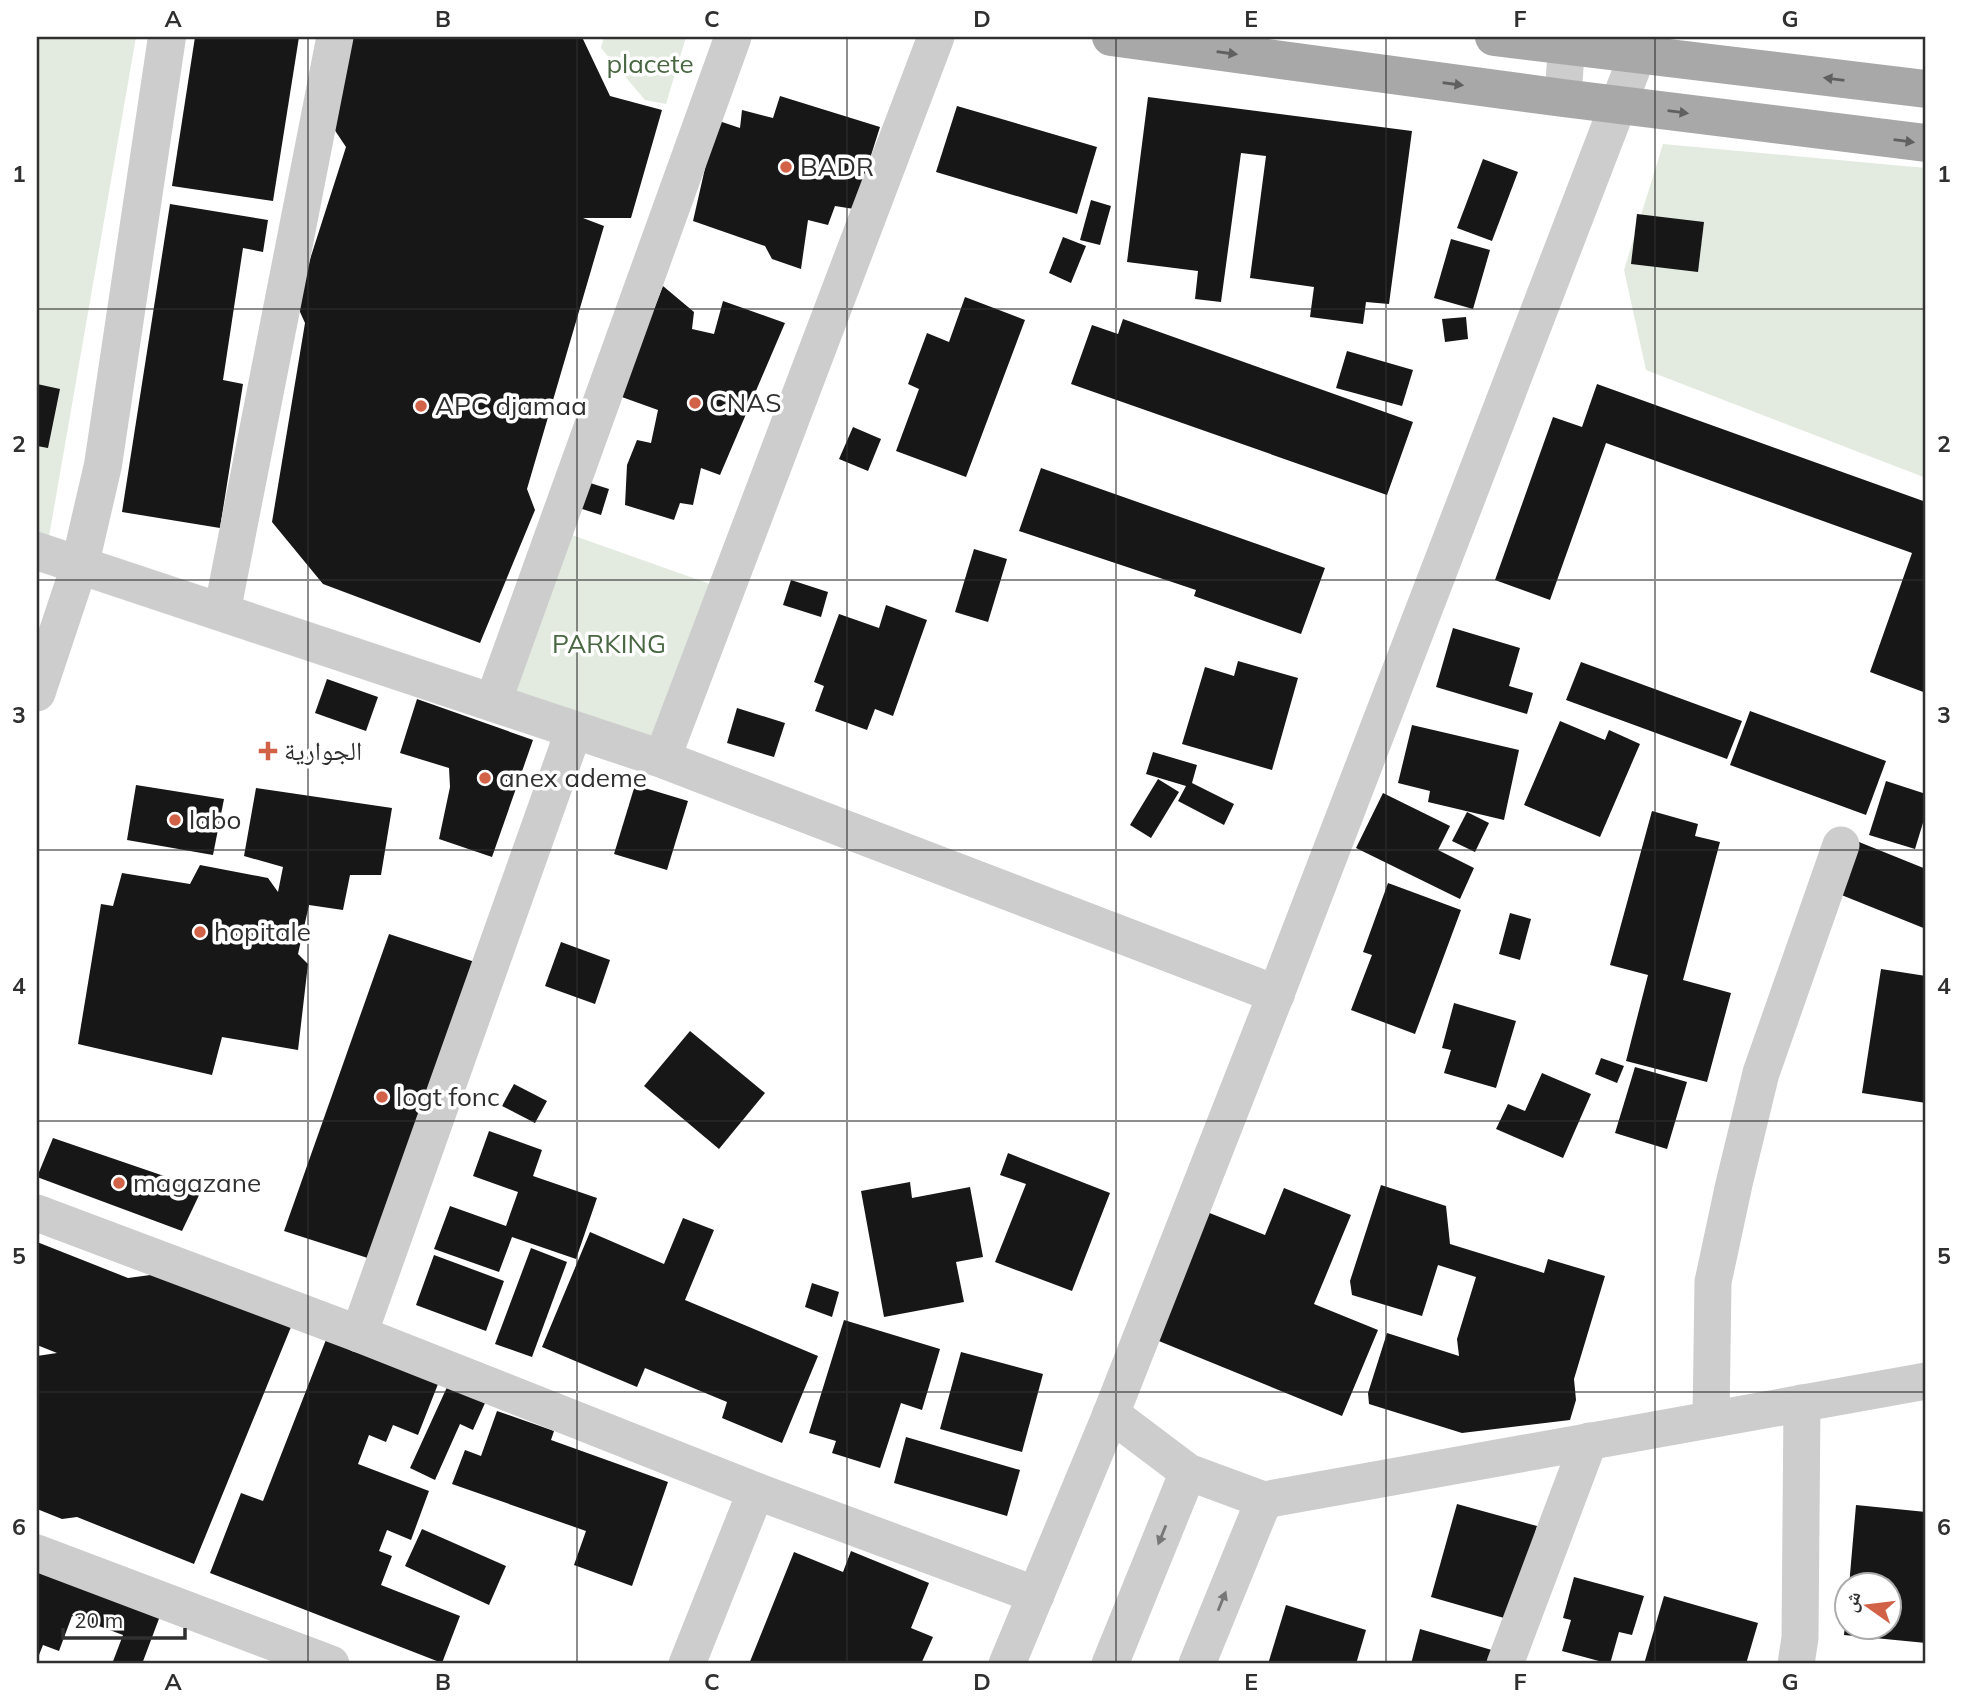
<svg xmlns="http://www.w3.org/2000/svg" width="1963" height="1701" viewBox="0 0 1963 1701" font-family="Mulish,'Noto Naskh Arabic',sans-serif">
<rect width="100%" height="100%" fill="#fff"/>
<g fill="#e3ebe0">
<polygon points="37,37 136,37 46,554 37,551"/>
<polygon points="604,37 686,37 666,104 645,100 601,48"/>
<polygon points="1663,144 1926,168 1926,478 1646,370 1624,270"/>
<polygon points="555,529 727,590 659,753 497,702"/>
</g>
<g fill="#171717">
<polygon points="195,37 299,37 273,201 172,186"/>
<polygon points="351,37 582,37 610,96 662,110 631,218 583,218 604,226 527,489 535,510 480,643 323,584 272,522 305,323 296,303 346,147 330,123"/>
<polygon points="780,96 880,127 854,209 835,206 828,225 808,220 801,269 772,259 765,246 693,221 716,120 740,128 742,110 773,118"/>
<polygon points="1148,97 1412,131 1389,304 1366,302 1363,324 1310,317 1314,287 1250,278 1266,156 1241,153 1221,302 1195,299 1198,271 1127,262"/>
<polygon points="957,106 1097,147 1077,214 936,172"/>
<polygon points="1483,159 1518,172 1492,241 1457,228"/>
<polygon points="1091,200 1111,206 1100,245 1080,240"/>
<polygon points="170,204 268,220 263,252 243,248 223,380 243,384 220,528 122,512"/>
<polygon points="1637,214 1704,222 1698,272 1631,264"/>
<polygon points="1063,237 1086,246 1071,283 1049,273"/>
<polygon points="1451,239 1490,250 1473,309 1434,298"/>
<polygon points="663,286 694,312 692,329 714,334 723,301 785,323 720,475 701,468 693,505 680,503 674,520 625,505 627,465 637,440 651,443 658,410 619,396"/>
<polygon points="965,297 1025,320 966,477 896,451 919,389 908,384 927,333 949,342"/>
<polygon points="1466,317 1468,339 1445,342 1442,319"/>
<polygon points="1123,319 1413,422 1387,495 1071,384 1092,325 1118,334"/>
<polygon points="1347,351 1413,370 1402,406 1336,388"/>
<polygon points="37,384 60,389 48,448 37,446"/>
<polygon points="1597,384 1926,502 1926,693 1870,672 1912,553 1606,443 1550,600 1495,580 1553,417 1582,427"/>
<polygon points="853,427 881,439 868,471 839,459"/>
<polygon points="1041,468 1325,568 1301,634 1194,596 1196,590 1019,531"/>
<polygon points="587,482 609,489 601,515 579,508"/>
<polygon points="974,549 1007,559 988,622 955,612"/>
<polygon points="791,580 828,592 821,617 783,605"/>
<polygon points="886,605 927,620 893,716 875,709 867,730 815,711 824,686 814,682 839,614 879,628"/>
<polygon points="1453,628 1520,648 1509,686 1533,693 1527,714 1436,687"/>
<polygon points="1238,661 1298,678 1272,770 1182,744 1205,667 1234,676"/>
<polygon points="1581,662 1742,721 1727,759 1566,700"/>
<polygon points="327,679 378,697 366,731 315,713"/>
<polygon points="417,699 533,740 492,857 439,839 450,787 449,768 400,753"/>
<polygon points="737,708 785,723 774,757 727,743"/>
<polygon points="1750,711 1886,761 1866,815 1730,765"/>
<polygon points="1560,721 1605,740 1609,730 1640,744 1600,837 1524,805"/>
<polygon points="1412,725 1519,750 1504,820 1428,802 1430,791 1398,783"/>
<polygon points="1153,752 1197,765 1192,783 1234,804 1224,825 1178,801 1186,786 1146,774"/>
<polygon points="1158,779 1179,792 1151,838 1130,825"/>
<polygon points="1886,781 1926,794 1926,813 1915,849 1869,835"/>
<polygon points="136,785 224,799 213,855 127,840"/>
<polygon points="635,785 688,801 667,870 614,854"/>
<polygon points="256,788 392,808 381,875 350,875 343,910 309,905 298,954 308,964 298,1050 222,1037 212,1075 78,1044 101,904 113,906 122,873 190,884 200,865 268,878 278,892 283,867 244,856"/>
<polygon points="1383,793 1450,826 1438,850 1474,868 1460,899 1356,848"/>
<polygon points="1652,811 1698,824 1695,836 1720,842 1683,980 1731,993 1707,1082 1626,1061 1648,975 1610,965"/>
<polygon points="1467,812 1489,823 1475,852 1452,841"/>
<polygon points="1859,842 1926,869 1926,929 1839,894"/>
<polygon points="1388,883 1461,910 1415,1034 1351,1010 1372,955 1363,952"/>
<polygon points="1510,913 1531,919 1520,960 1499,954"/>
<polygon points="389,934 478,963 377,1261 284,1231"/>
<polygon points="561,942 610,960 595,1004 545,986"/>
<polygon points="1881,969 1926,976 1926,1103 1862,1093"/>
<polygon points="1454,1003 1516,1021 1496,1088 1444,1073 1451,1050 1442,1048"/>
<polygon points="690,1031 765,1093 719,1149 644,1086"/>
<polygon points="1601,1058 1624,1066 1617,1083 1595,1074"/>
<polygon points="1635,1067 1687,1082 1667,1149 1615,1133"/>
<polygon points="1542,1073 1591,1094 1563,1158 1496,1129 1508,1104 1525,1111"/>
<polygon points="514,1084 547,1101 535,1123 502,1106"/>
<polygon points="489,1131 542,1150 533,1176 597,1198 576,1259 512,1237 499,1272 434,1249 450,1206 506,1226 518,1192 473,1176"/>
<polygon points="53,1138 202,1189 182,1231 37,1177"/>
<polygon points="1008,1153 1110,1193 1072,1291 995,1262 1026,1184 1000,1175"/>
<polygon points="910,1182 912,1198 970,1187 983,1257 956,1262 964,1302 884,1317 861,1191"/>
<polygon points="1381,1185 1446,1206 1450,1244 1544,1273 1548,1259 1605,1276 1574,1379 1576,1400 1570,1420 1462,1433 1369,1404 1368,1393 1387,1333 1459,1356 1457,1339 1476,1277 1438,1265 1422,1316 1352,1295 1350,1281"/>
<polygon points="1284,1188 1351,1215 1314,1304 1378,1330 1342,1416 1149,1337 1202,1210 1265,1235"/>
<polygon points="683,1218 714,1230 685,1300 818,1356 782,1443 722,1418 727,1402 645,1368 637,1387 542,1347 590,1232 664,1264"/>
<polygon points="37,1242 128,1278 158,1274 291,1327 194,1564 77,1517 62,1519 37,1509 37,1356 57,1353 37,1345"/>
<polygon points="531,1248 567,1262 532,1357 495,1344"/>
<polygon points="434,1255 504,1281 486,1331 416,1305"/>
<polygon points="812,1283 839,1292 832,1317 805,1307"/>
<polygon points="844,1320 940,1349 922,1410 901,1403 880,1468 832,1453 836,1441 809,1433"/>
<polygon points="329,1332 438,1384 418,1435 393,1425 386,1442 369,1435 358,1464 429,1491 411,1540 387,1530 379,1551 392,1556 381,1585 460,1616 442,1663 210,1573 241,1493 263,1501"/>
<polygon points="961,1352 1043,1374 1022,1452 940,1429"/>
<polygon points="448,1385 485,1403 473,1430 460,1424 435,1480 410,1468"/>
<polygon points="497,1411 554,1431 551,1440 668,1482 632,1586 574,1565 586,1531 452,1484 465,1450 481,1456"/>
<polygon points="906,1437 1020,1470 1007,1516 894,1483"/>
<polygon points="1457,1504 1537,1526 1511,1620 1431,1597"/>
<polygon points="1856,1505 1926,1512 1926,1643 1844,1635 1846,1615 1848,1628 1890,1628 1890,1586 1849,1586"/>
<polygon points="422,1529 506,1566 489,1605 405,1566"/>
<polygon points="851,1551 929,1583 911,1628 933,1637 921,1664 749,1664 794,1552 843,1572"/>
<polygon points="37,1553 166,1600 142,1664 112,1664 123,1635 72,1616 59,1651 43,1645 37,1660"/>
<polygon points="1574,1577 1644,1596 1632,1635 1619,1632 1610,1664 1562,1651 1571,1620 1563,1618"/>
<polygon points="1664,1596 1758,1623 1746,1664 1644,1664"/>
<polygon points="1286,1605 1366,1630 1356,1664 1268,1664"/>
<polygon points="1420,1629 1502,1653 1499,1664 1411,1664"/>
</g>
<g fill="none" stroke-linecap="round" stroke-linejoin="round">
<g stroke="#cdcdcd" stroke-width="37">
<polyline points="1563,98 1567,37"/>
<polyline points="222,612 335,37"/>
<polyline points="37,693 80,564"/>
<polyline points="493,702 733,37"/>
<polyline points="662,759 936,37"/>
<polyline points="37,1213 359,1334 756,1491 687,1664"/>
<polyline points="359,1334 574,730"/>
<polyline points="1111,1414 1188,1472 1264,1500 1926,1381"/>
<polyline points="1711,1419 1713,1282 1734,1184 1761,1073 1841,845"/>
<polyline points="756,1491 1036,1595"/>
<polyline points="37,1553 331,1664"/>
<polyline points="1007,1664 1111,1414 1276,994 1637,56"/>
<polyline points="1110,1664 1188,1472"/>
<polyline points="1197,1664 1264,1500"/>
<polyline points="1505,1664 1589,1441"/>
<polyline points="1796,1664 1800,1638 1802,1403"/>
</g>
<g stroke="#cdcdcd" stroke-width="38">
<polyline points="37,551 662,759 1276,994"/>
<polyline points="80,564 103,465 167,37"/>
</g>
<g stroke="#a8a8a8" stroke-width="38">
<polyline points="1111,37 1563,98 1926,143"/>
<polyline points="1494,37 1926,89"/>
</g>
</g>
<defs><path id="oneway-solid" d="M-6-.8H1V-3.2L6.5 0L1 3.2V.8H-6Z" transform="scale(1.75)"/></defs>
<g fill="#606060">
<use href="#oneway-solid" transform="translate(1227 53) rotate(8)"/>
<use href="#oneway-solid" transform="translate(1834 79) rotate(-173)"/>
<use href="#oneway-solid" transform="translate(1453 84) rotate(8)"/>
<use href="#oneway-solid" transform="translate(1678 112) rotate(7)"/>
<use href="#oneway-solid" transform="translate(1904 141) rotate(7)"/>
</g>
<g fill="#777">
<use href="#oneway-solid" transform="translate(1162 1535) rotate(112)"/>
<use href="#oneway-solid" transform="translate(1222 1601) rotate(-68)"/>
</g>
<path fill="none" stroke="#303030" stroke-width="2" stroke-opacity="0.55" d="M 308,37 L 308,1664M 577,37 L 577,1664M 847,37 L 847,1664M 1116,37 L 1116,1664M 1386,37 L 1386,1664M 1655,37 L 1655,1664M 37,309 L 1926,309M 37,580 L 1926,580M 37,850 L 1926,850M 37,1121 L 1926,1121M 37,1392 L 1926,1392"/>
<g fill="#d26247" stroke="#fff" stroke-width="2.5">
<circle cx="786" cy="167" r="7"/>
<circle cx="695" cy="403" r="7"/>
<circle cx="421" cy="406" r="7"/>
<path d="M264.5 740.5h7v7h7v7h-7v7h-7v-7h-7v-7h7z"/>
<circle cx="485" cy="778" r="7"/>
<circle cx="175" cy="820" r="7"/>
<circle cx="200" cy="932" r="7"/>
<circle cx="382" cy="1097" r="7"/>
<circle cx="119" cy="1183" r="7"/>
</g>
<g text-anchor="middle" stroke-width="7" stroke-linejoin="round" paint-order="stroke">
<g font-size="26" fill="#496742" stroke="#fff">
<text x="650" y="73">placete</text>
<text x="609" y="653">PARKING</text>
</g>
<g font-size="26" fill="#303030" stroke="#fff" text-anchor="start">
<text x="800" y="176">BADR</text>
<text x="709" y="412">CNAS</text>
<text x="435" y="415">APC djamaa</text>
<text x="284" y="760">الجوارية</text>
<text x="499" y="787">anex ademe</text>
<text x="189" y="829">labo</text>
<text x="214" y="941">hopitale</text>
<text x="396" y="1106">logt fonc</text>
<text x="133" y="1192">magazane</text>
</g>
</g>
<rect width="1963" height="1701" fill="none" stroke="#ffffff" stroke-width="77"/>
<g transform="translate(1868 1606) rotate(284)"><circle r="33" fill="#ffffff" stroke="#acacac" stroke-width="2"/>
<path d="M0-5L12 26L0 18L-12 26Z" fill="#d26247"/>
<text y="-10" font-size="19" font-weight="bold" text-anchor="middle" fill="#303030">ش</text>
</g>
<path d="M63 1628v10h122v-10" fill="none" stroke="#303030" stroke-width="3.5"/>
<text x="74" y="1628" font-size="21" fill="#303030" stroke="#ffffff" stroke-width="5" paint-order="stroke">20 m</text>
<rect x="38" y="38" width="1886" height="1624" fill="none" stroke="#303030" stroke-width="2.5"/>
<g font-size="23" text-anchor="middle" font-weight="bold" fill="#303030">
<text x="173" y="27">A</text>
<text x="443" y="27">B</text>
<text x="712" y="27">C</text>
<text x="982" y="27">D</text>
<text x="1251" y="27">E</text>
<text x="1520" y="27">F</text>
<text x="1790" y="27">G</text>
<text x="19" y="182">1</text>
<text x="1944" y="182">1</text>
<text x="19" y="452">2</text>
<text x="1944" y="452">2</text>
<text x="19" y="723">3</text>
<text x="1944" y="723">3</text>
<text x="19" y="994">4</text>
<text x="1944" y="994">4</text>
<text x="19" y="1264">5</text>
<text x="1944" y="1264">5</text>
<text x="19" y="1535">6</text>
<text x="1944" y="1535">6</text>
<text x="173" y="1690">A</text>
<text x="443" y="1690">B</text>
<text x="712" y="1690">C</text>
<text x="982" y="1690">D</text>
<text x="1251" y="1690">E</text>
<text x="1520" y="1690">F</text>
<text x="1790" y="1690">G</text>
</g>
</svg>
